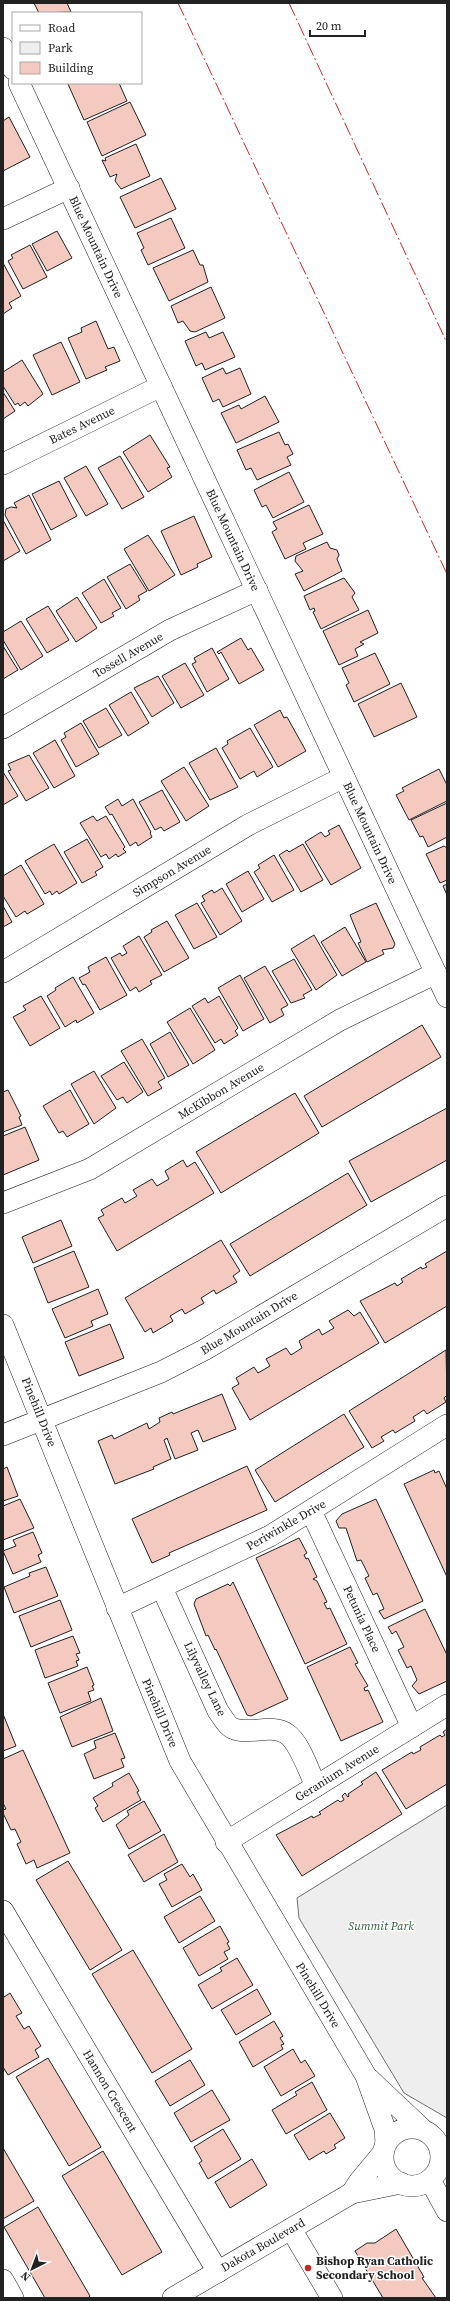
<svg xmlns="http://www.w3.org/2000/svg" width="450" height="2301" viewBox="0 0 450 2301" font-family="'Source Serif 4',serif">
<rect width="100%" height="100%" fill="#fff"/>
<polygon fill="#eee" stroke="#6f6f6f" points="447,1805 447,2118 404,2093 299,1918 297,1898"/>
<g fill="#f3c9c0" stroke="#222">
<polygon points="34,3 67,3 71,12 39,13"/>
<polygon points="71,83 119,83 127,101 84,120 68,84"/>
<polygon points="130,102 146,135 102,156 87,122"/>
<polygon points="9,117 30,157 3,171 3,121"/>
<polygon points="136,144 150,176 121,189 115,181 117,174 110,177 102,160 106,161 105,158"/>
<polygon points="161,178 176,209 135,228 120,197"/>
<polygon points="171,218 185,248 148,265 141,250 144,248 137,233"/>
<polygon points="57,231 72,258 47,271 32,244"/>
<polygon points="30,245 47,277 23,289 8,261 13,258 11,255"/>
<polygon points="193,250 200,265 203,265 208,282 169,301 153,268"/>
<polygon points="3,263 21,296 9,303 12,308 3,314"/>
<polygon points="211,287 225,318 195,332 190,331 183,321 178,323 171,306"/>
<polygon points="96,321 108,349 114,347 120,361 105,367 107,370 86,379 68,338 82,332 81,328"/>
<polygon points="206,332 209,338 223,332 235,357 205,370 202,363 196,366 185,341"/>
<polygon points="61,342 80,382 52,395 33,355"/>
<polygon points="22,360 43,394 28,406 25,402 20,406 18,403 15,405 3,386 3,372"/>
<polygon points="223,368 226,374 240,368 251,394 223,407 219,399 213,402 202,378"/>
<polygon points="3,392 15,411 3,419"/>
<polygon points="265,396 279,422 236,443 221,413 239,405 241,409"/>
<polygon points="279,432 285,445 288,444 293,454 287,457 291,465 257,480 251,468 246,470 237,450"/>
<polygon points="150,435 170,467 167,468 172,477 148,492 123,452"/>
<polygon points="120,456 144,497 122,509 98,468"/>
<polygon points="86,466 108,504 86,516 64,478"/>
<polygon points="289,472 304,502 273,518 266,505 262,507 254,490"/>
<polygon points="59,481 77,516 51,530 32,494"/>
<polygon points="29,495 51,540 26,554 5,515 6,509 11,507 17,508 14,503"/>
<polygon points="309,505 323,534 303,543 306,549 285,559 272,532 277,529 273,522"/>
<polygon points="194,516 212,557 197,564 198,567 181,575 161,531"/>
<polygon points="3,520 20,551 3,561"/>
<polygon points="148,535 175,575 149,591 124,549"/>
<polygon points="327,542 330,548 337,550 339,555 337,559 342,571 304,591 295,574 303,571 295,561 296,556"/>
<polygon points="130,564 147,591 138,596 140,600 126,609 107,577"/>
<polygon points="344,578 355,593 352,597 359,610 321,629 313,612 315,611 314,608 310,610 304,596"/>
<polygon points="104,579 121,608 112,613 114,616 101,623 82,593"/>
<polygon points="77,597 97,628 76,642 56,611"/>
<polygon points="48,606 69,640 47,653 26,619"/>
<polygon points="368,610 378,633 360,642 364,644 355,649 358,656 339,665 323,631"/>
<polygon points="21,621 43,656 21,670 3,640 3,632"/>
<polygon points="241,638 248,650 251,648 264,670 239,684 221,652 219,654 217,652"/>
<polygon points="3,646 18,670 3,679"/>
<polygon points="212,648 229,679 207,692 192,664 196,662 194,658"/>
<polygon points="375,653 390,684 354,702 346,685 349,683 342,668"/>
<polygon points="185,663 204,695 181,708 162,676"/>
<polygon points="158,676 174,703 152,717 134,688"/>
<polygon points="401,683 417,717 374,737 358,704"/>
<polygon points="131,692 149,723 128,736 109,705"/>
<polygon points="106,708 122,735 99,748 83,721"/>
<polygon points="280,710 284,718 287,717 306,751 278,767 254,725"/>
<polygon points="81,723 99,754 76,767 61,740 66,737 64,733"/>
<polygon points="250,728 273,767 257,777 254,771 240,779 222,748 228,744 227,741"/>
<polygon points="55,740 75,776 54,788 33,753"/>
<polygon points="216,748 238,787 210,800 189,763"/>
<polygon points="29,755 49,788 26,801 8,771 11,770 8,764"/>
<polygon points="184,767 209,806 186,821 161,781"/>
<polygon points="439,769 447,785 447,801 409,820 396,795 404,791 402,788"/>
<polygon points="3,772 18,796 3,805"/>
<polygon points="162,790 180,822 164,831 161,827 155,830 139,802"/>
<polygon points="118,799 122,806 133,799 151,832 150,833 152,837 138,846 136,842 130,846 112,814 110,815 105,807"/>
<polygon points="447,803 447,837 428,847 423,836 420,837 411,820"/>
<polygon points="93,816 97,821 106,816 125,847 123,849 126,852 118,857 116,854 109,859 106,854 101,857 80,823"/>
<polygon points="339,825 361,868 331,885 305,842 321,832 325,837 330,834 328,831"/>
<polygon points="87,839 103,867 95,872 97,875 82,883 64,852"/>
<polygon points="54,844 77,883 59,894 57,891 52,895 50,891 45,894 25,861"/>
<polygon points="303,844 323,880 301,892 279,855 287,850 289,852"/>
<polygon points="444,846 447,848 447,880 440,883 426,854"/>
<polygon points="274,855 294,890 272,902 254,872 260,868 258,865"/>
<polygon points="21,865 44,904 27,914 25,911 16,917 3,896 3,876"/>
<polygon points="248,871 264,899 242,912 226,884"/>
<polygon points="447,884 447,895 443,886"/>
<polygon points="222,888 242,921 220,935 201,903 205,901 202,896 212,890 214,893"/>
<polygon points="197,903 217,937 194,949 175,915"/>
<polygon points="376,903 395,944 393,948 382,950 384,954 367,962 358,943 361,942 350,915"/>
<polygon points="3,906 12,922 3,927"/>
<polygon points="167,921 189,958 164,972 144,937 152,932 151,930"/>
<polygon points="345,927 366,962 342,976 321,942"/>
<polygon points="314,935 337,975 316,990 291,949"/>
<polygon points="139,936 162,975 150,981 152,984 139,992 136,987 130,991 111,958 120,953 122,956 127,953 123,946"/>
<polygon points="106,957 127,995 100,1010 85,984 83,985 79,978 90,972 88,967"/>
<polygon points="294,959 312,990 303,995 305,998 291,1003 272,971"/>
<polygon points="265,966 288,1005 281,1009 284,1015 270,1023 244,978"/>
<polygon points="240,975 264,1019 243,1031 218,988"/>
<polygon points="73,977 94,1013 77,1023 76,1020 65,1027 47,996 56,990 55,988"/>
<polygon points="41,996 60,1028 30,1046 13,1017 26,1010 23,1006"/>
<polygon points="219,996 238,1028 235,1031 238,1035 224,1044 221,1039 215,1043 192,1006 205,998 208,1003"/>
<polygon points="190,1008 215,1050 193,1064 167,1022"/>
<polygon points="422,1025 441,1057 322,1127 304,1096"/>
<polygon points="170,1032 189,1065 168,1077 150,1044"/>
<polygon points="142,1039 165,1078 158,1082 162,1088 148,1096 121,1051"/>
<polygon points="124,1062 143,1092 127,1103 123,1097 117,1100 101,1076"/>
<polygon points="94,1071 116,1108 94,1124 71,1084"/>
<polygon points="8,1090 21,1116 19,1117 22,1125 3,1132 3,1092"/>
<polygon points="70,1090 89,1124 67,1137 63,1131 59,1133 43,1106"/>
<polygon points="295,1093 319,1133 221,1193 196,1152"/>
<polygon points="447,1108 447,1160 371,1202 349,1161"/>
<polygon points="25,1127 39,1160 3,1175 3,1136"/>
<polygon points="183,1160 187,1167 195,1162 214,1193 117,1251 98,1218 104,1215 101,1210 122,1198 125,1203 137,1196 133,1190 152,1179 157,1186 169,1179 165,1171"/>
<polygon points="348,1173 367,1205 250,1276 230,1244"/>
<polygon points="61,1220 72,1246 33,1263 22,1237"/>
<polygon points="221,1240 240,1271 233,1276 237,1282 216,1294 214,1290 201,1298 204,1303 185,1314 182,1309 170,1316 173,1321 153,1333 151,1328 145,1332 125,1298"/>
<polygon points="74,1251 89,1287 48,1303 34,1268"/>
<polygon points="447,1251 447,1306 385,1343 360,1301 395,1283 397,1286 403,1282 401,1279 421,1267 422,1269 427,1267 425,1264"/>
<polygon points="98,1289 108,1314 91,1321 93,1326 65,1338 52,1309"/>
<polygon points="348,1310 354,1316 360,1312 379,1343 250,1420 232,1388 239,1384 236,1378 254,1367 258,1373 270,1366 266,1359 286,1348 291,1355 302,1348 299,1341 319,1329 322,1335 334,1328 329,1321"/>
<polygon points="110,1324 124,1358 79,1376 65,1342"/>
<polygon points="446,1350 447,1395 444,1398 446,1402 427,1414 424,1410 413,1417 415,1421 395,1433 393,1430 381,1437 384,1441 372,1448 349,1411"/>
<polygon points="222,1394 236,1429 203,1442 198,1430 191,1433 198,1450 175,1459 167,1438 164,1440 171,1459 153,1467 154,1469 115,1484 98,1441 112,1435 114,1439 147,1423 149,1429 160,1422 159,1418 172,1412 173,1414"/>
<polygon points="344,1414 364,1447 275,1502 255,1470"/>
<polygon points="247,1466 267,1510 169,1553 170,1555 152,1563 132,1519"/>
<polygon points="7,1467 18,1496 3,1501 3,1469"/>
<polygon points="434,1470 435,1473 439,1471 447,1489 447,1577 404,1484"/>
<polygon points="20,1499 34,1528 3,1540 3,1506"/>
<polygon points="376,1499 423,1601 384,1619 379,1611 384,1609 377,1593 373,1595 365,1578 369,1576 361,1560 357,1561 346,1528 339,1528 336,1521 342,1514"/>
<polygon points="33,1532 42,1553 38,1555 41,1562 13,1574 3,1551 16,1546 13,1540"/>
<polygon points="299,1538 307,1553 304,1555 306,1559 308,1558 317,1577 313,1579 317,1581 327,1602 324,1603 327,1609 330,1608 347,1644 305,1664 256,1558"/>
<polygon points="46,1567 58,1596 14,1613 4,1587 30,1576 29,1573"/>
<polygon points="233,1582 288,1699 251,1716 247,1715 216,1649 215,1650 208,1635 206,1636 194,1604 196,1599 228,1584 230,1586"/>
<polygon points="60,1600 72,1630 31,1647 19,1616"/>
<polygon points="425,1609 447,1655 447,1681 419,1694 412,1686 417,1680 411,1666 407,1668 398,1650 404,1647 396,1631 392,1634 388,1627"/>
<polygon points="73,1636 80,1653 76,1654 79,1660 76,1661 78,1666 45,1678 35,1650"/>
<polygon points="350,1647 358,1663 355,1664 368,1686 364,1688 365,1691 368,1690 383,1722 341,1741 307,1667"/>
<polygon points="87,1667 94,1685 92,1686 94,1690 88,1692 91,1701 60,1713 48,1683"/>
<polygon points="101,1698 113,1731 72,1747 60,1717"/>
<polygon points="3,1714 16,1746 3,1751"/>
<polygon points="447,1729 447,1784 406,1809 382,1770 412,1752 413,1754 421,1750 420,1747 440,1735 442,1737 445,1735 443,1732"/>
<polygon points="115,1733 125,1758 121,1759 124,1767 94,1779 84,1754 96,1748 94,1741"/>
<polygon points="23,1750 70,1853 37,1868 34,1860 26,1864 17,1844 21,1842 15,1829 11,1830 3,1813 3,1810 6,1809 3,1803 3,1759"/>
<polygon points="376,1772 402,1814 302,1876 276,1835 312,1816 313,1818 321,1814 319,1812 338,1800 340,1802 344,1800 342,1796 345,1793 348,1797 349,1796 348,1794 363,1784 361,1782"/>
<polygon points="129,1773 139,1791 137,1792 141,1800 103,1822 95,1808 98,1806 93,1798 113,1786 112,1783"/>
<polygon points="144,1801 161,1831 129,1849 116,1825 129,1815 127,1811"/>
<polygon points="164,1834 178,1862 144,1882 128,1855"/>
<polygon points="68,1861 122,1950 90,1970 36,1880"/>
<polygon points="182,1864 190,1877 193,1874 202,1890 172,1907 159,1884 167,1880 164,1874"/>
<polygon points="200,1896 215,1921 179,1943 164,1917"/>
<polygon points="220,1926 229,1942 227,1943 230,1949 224,1952 228,1959 199,1976 183,1948"/>
<polygon points="133,1950 192,2049 152,2073 92,1974"/>
<polygon points="237,1958 253,1985 212,2009 198,1985 222,1971 220,1968"/>
<polygon points="257,1989 271,2014 236,2035 221,2010"/>
<polygon points="10,1993 22,2013 16,2016 24,2029 29,2026 41,2046 35,2050 39,2057 8,2075 3,2067 3,1994 4,1997"/>
<polygon points="274,2021 283,2036 280,2038 284,2044 281,2045 283,2049 253,2067 239,2042"/>
<polygon points="293,2049 301,2063 305,2060 315,2076 281,2096 264,2067"/>
<polygon points="48,2058 101,2147 69,2166 16,2077"/>
<polygon points="190,2060 205,2085 170,2106 155,2081"/>
<polygon points="312,2082 327,2110 286,2134 272,2110 297,2095 295,2092"/>
<polygon points="212,2090 230,2120 191,2142 174,2113"/>
<polygon points="330,2113 345,2138 334,2145 336,2148 326,2154 324,2151 309,2160 294,2135"/>
<polygon points="223,2129 241,2159 208,2179 199,2163 202,2161 194,2147"/>
<polygon points="3,2148 34,2201 3,2219"/>
<polygon points="103,2151 162,2252 122,2275 62,2176"/>
<polygon points="252,2159 267,2185 230,2208 215,2182"/>
<polygon points="38,2207 90,2296 88,2298 45,2298 4,2227"/>
<polygon points="396,2229 424,2277 422,2278 436,2298 383,2298 355,2251 367,2243 375,2243"/>
</g>
<g fill="none" stroke-linecap="round" stroke-linejoin="round">
<defs>
<g id="minor">
<polyline points="3,48 13,69"/>
<polyline points="19,83 447,997"/>
<polyline points="3,219 69,188"/>
<polyline points="3,464 161,386"/>
<polyline points="3,728 170,630 257,590"/>
<polyline points="3,972 248,825 344,777"/>
<polyline points="3,1203 90,1169 340,1020 436,973"/>
<polyline points="3,1325 180,1761 366,2076 385,2129 386,2143"/>
<polyline points="3,1435 161,1372 204,1350 447,1206"/>
<polyline points="311,1511 412,1727"/>
<path d="M 162,1588 L 218,1711 C 222,1716 226,1725 232,1728 C 249,1736 272,1723 287,1734 C 300,1743 309,1772 316,1786"/>
<polyline points="117,1608 270,1536 447,1425"/>
<polyline points="226,1842 447,1705"/>
<polyline points="3,1911 218,2272"/>
<polyline points="369,2079 421,2128"/>
<circle cx="412" cy="2157" r="29"/>
<polyline points="430,2180 447,2211"/>
<polyline points="352,2193 359,2182 383,2153"/>
<polyline points="291,2229 332,2298"/>
<polyline points="3,2280 13,2298"/>
<polyline points="173,2298 352,2193 401,2183"/>
</g>
</defs>
<use href="#minor" stroke="#222" stroke-width="22"/>
<use href="#minor" stroke="#fff" stroke-width="21"/>
<g stroke="#c62828" stroke-width="1" stroke-dasharray="14 3 2 3" stroke-linecap="butt">
<polyline points="178,3 447,574"/>
<polyline points="289,3 447,343"/>
</g>
</g>
<circle fill="#c62828" stroke="#fff" stroke-width="1.5" cx="308" cy="2268" r="4"/>
<g text-anchor="middle" stroke-width="3" stroke-linejoin="round" paint-order="stroke">
<g font-size="12" fill="#222" stroke="#fff">
<text transform="translate(96 247) rotate(65)" y="4">Blue Mountain Drive</text>
<text transform="translate(82 425) rotate(-26)" y="4">Bates Avenue</text>
<text transform="translate(233 540) rotate(65)" y="4">Blue Mountain Drive</text>
<text transform="translate(128 655) rotate(-30)" y="4">Tossell Avenue</text>
<text transform="translate(370 833) rotate(65)" y="4">Blue Mountain Drive</text>
<text transform="translate(172 871) rotate(-31)" y="4">Simpson Avenue</text>
<text transform="translate(221 1091) rotate(-31)" y="4">McKibbon Avenue</text>
<text transform="translate(249 1323) rotate(-31)" y="4">Blue Mountain Drive</text>
<text transform="translate(39 1412) rotate(68)" y="4">Pinehill Drive</text>
<text transform="translate(286 1525) rotate(-30)" y="4">Periwinkle Drive</text>
<text transform="translate(362 1619) rotate(65)" y="4">Petunia Place</text>
<text transform="translate(205 1679) rotate(64)" y="4">Lilyvalley Lane</text>
<text transform="translate(160 1713) rotate(67)" y="4">Pinehill Drive</text>
<text transform="translate(337 1773) rotate(-32)" y="4">Geranium Avenue</text>
<text transform="translate(318 1995) rotate(59)" y="4">Pinehill Drive</text>
<text transform="translate(110 2091) rotate(59)" y="4">Hannon Crescent</text>
<text transform="translate(263 2245) rotate(-30)" y="4">Dakota Boulevard</text>
</g>
<g font-size="12" font-style="italic" fill="#2f5e38" stroke="#fff">
<text x="381" y="1930">Summit Park</text>
</g>
<g font-size="12" font-weight="bold" fill="#222" stroke="#fff" text-anchor="start">
<text x="316" y="2265">Bishop Ryan Catholic<tspan x="316" dy="14">Secondary School</tspan></text>
</g>
</g>
<rect width="450" height="2301" fill="none" stroke="#222222" stroke-width="8"/>
<rect x="12" y="12" width="130" height="72" fill="#ffffff" stroke="#a7a7a7"/>
<rect x="20" y="25" width="20" height="6" fill="#ffffff" stroke="#a7a7a7"/>
<text x="48" y="32" font-size="12" fill="#222222">Road</text>
<rect x="20" y="42" width="20" height="12" fill="#eeeeee" stroke="#a7a7a7"/>
<text x="48" y="52" font-size="12" fill="#222222">Park</text>
<rect x="20" y="62" width="20" height="12" fill="#f3c9c0" stroke="#a7a7a7"/>
<text x="48" y="72" font-size="12" fill="#222222">Building</text>
<g transform="translate(32 2269) rotate(222)" stroke="#ffffff" stroke-width="3" paint-order="stroke">
<path d="M0-3L7 15L0 10L-7 15Z" fill="#222222"/>
<text y="-6" font-size="11" font-weight="bold" text-anchor="middle" fill="#222222">N</text>
</g>
<path d="M310 30v6h55v-6" fill="none" stroke="#222222" stroke-width="2"/>
<text x="316" y="30" font-size="12" fill="#222222" stroke="#ffffff" stroke-width="3" paint-order="stroke">20 m</text>
</svg>
